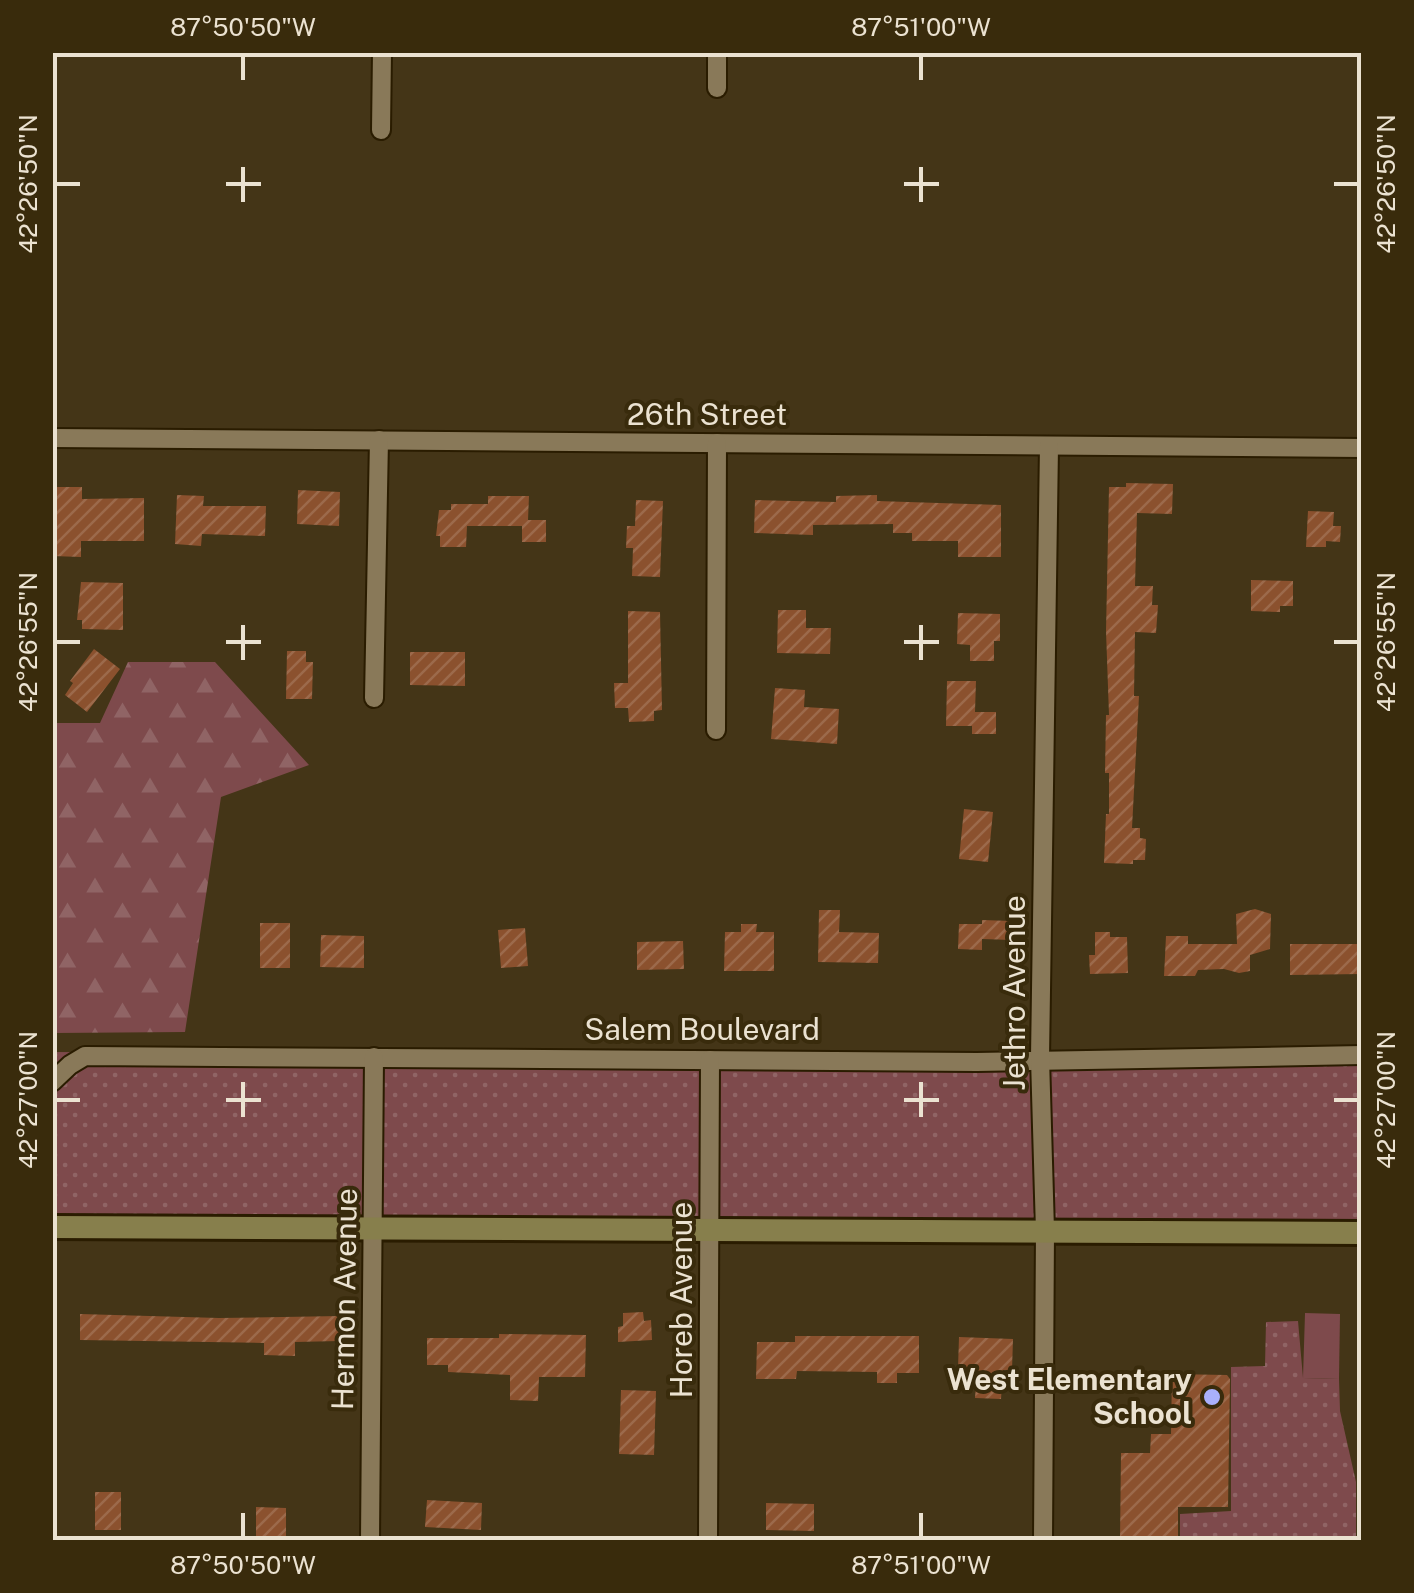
<svg xmlns="http://www.w3.org/2000/svg" width="1414" height="1593" viewBox="0 0 1414 1593" font-family="'Public Sans',sans-serif">
<defs>
<pattern id="grass-dots" width="8" height="8" patternUnits="userSpaceOnUse" patternTransform="scale(2.5)"><rect width="8" height="8" fill="#7e4a4c"/><path d="M2 2h.1M6 6h.1" fill="none" stroke="#906465" stroke-width="1.8" stroke-linecap="round"/></pattern>
<pattern id="forest-firs" width="22" height="20" patternUnits="userSpaceOnUse" patternTransform="scale(2.5)"><rect width="22" height="20" fill="#7e4a4c"/><path d="M5 1l3.5 6h-7zM16 11l3.5 6h-7z" fill="#906465"/></pattern>
<pattern id="building-hatch" width="6" height="6" patternUnits="userSpaceOnUse" patternTransform="scale(2.5)"><rect width="6" height="6" fill="#8b512e"/><path d="M-1 1l2-2M0 6l6-6M5 7l2-2" fill="none" stroke="#9c6a4b"/></pattern>
</defs>
<rect width="100%" height="100%" fill="#443517"/>
<g fill="url(#grass-dots)">
<polygon points="52,1052 1040,1058 1361,1055 1361,1232 53,1227"/>
<polygon points="1298,1321 1303,1378 1339,1379 1340,1411 1356,1482 1356,1540 1180,1540 1180,1514 1231,1511 1231,1367 1265,1366 1266,1322"/>
</g>
<polygon fill="url(#forest-firs)" points="128,662 215,662 309,765 221,797 185,1032 53,1033 53,723 100,723"/>
<polygon fill="#7e4a4c" points="1305,1313 1340,1314 1339,1379 1303,1378"/>
<g fill="url(#building-hatch)">
<polygon points="1126,483 1173,484 1172,514 1137,513 1135,586 1153,586 1152,605 1158,605 1156,633 1135,632 1134,696 1139,696 1132,828 1140,828 1140,838 1146,839 1145,860 1133,860 1133,864 1104,863 1106,814 1109,814 1109,773 1105,773 1106,715 1109,715 1106,631 1109,487 1126,487"/>
<polygon points="52,487 82,487 82,499 144,498 144,541 81,541 81,557 52,556"/>
<polygon points="298,490 340,492 339,526 297,524"/>
<polygon points="177,495 204,496 203,506 266,506 265,536 202,534 201,546 175,544"/>
<polygon points="877,495 877,501 1001,505 1001,557 958,557 958,541 912,541 912,533 893,533 893,524 813,525 813,535 754,533 755,500 836,502 836,496"/>
<polygon points="488,496 529,496 528,520 546,520 546,542 522,542 522,526 467,526 466,547 440,547 440,536 436,536 439,510 451,510 451,504 488,504"/>
<polygon points="636,500 663,501 660,577 632,576 633,548 626,548 627,526 635,526"/>
<polygon points="1308,511 1334,512 1333,526 1341,526 1340,542 1326,541 1326,547 1306,547"/>
<polygon points="1251,580 1293,581 1293,606 1280,606 1280,612 1251,611"/>
<polygon points="81,582 123,583 123,630 82,629 82,620 77,620"/>
<polygon points="778,610 806,610 806,628 831,628 830,654 777,653"/>
<polygon points="628,611 660,612 662,710 654,711 654,721 629,722 628,708 615,708 614,683 628,683"/>
<polygon points="958,613 1000,614 1000,641 994,641 994,661 970,661 970,645 957,644"/>
<polygon points="94,649 120,669 87,712 65,695 73,683 70,681"/>
<polygon points="287,651 306,651 306,662 313,662 312,699 286,699"/>
<polygon points="410,652 465,652 465,686 410,685"/>
<polygon points="947,681 976,681 975,712 996,712 996,734 972,734 972,726 946,726"/>
<polygon points="775,688 805,690 804,707 839,709 837,744 771,739"/>
<polygon points="964,809 993,812 988,862 959,859"/>
<polygon points="1255,909 1271,914 1270,949 1250,955 1250,971 1239,973 1224,969 1198,970 1195,976 1164,976 1166,936 1188,936 1188,944 1237,944 1236,914"/>
<polygon points="819,910 840,910 839,932 879,933 878,963 818,962"/>
<polygon points="982,920 1012,921 1011,940 982,939 982,950 958,949 959,924 982,924"/>
<rect x="260" y="923" width="30" height="45"/>
<polygon points="741,924 757,924 756,932 774,932 774,971 724,971 725,932 741,932"/>
<polygon points="525,928 528,966 501,968 498,930"/>
<polygon points="1095,932 1110,932 1110,937 1127,937 1128,973 1090,974 1089,955 1095,955"/>
<polygon points="321,935 364,936 364,968 320,967"/>
<polygon points="683,941 684,969 637,970 637,942"/>
<polygon points="1290,944 1362,944 1362,974 1290,975"/>
<polygon points="643,1312 644,1321 651,1320 652,1340 618,1342 618,1327 623,1326 623,1313"/>
<polygon points="80,1314 219,1318 340,1316 340,1341 295,1342 295,1356 264,1355 264,1343 80,1340"/>
<polygon points="499,1334 586,1335 585,1377 539,1377 538,1401 510,1400 510,1375 448,1372 448,1365 427,1365 427,1338 499,1338"/>
<polygon points="795,1336 919,1336 919,1373 897,1373 897,1383 877,1383 877,1372 797,1371 796,1379 756,1379 757,1342 795,1342"/>
<polygon points="959,1337 1013,1339 1012,1370 1003,1370 1001,1399 975,1398 977,1369 958,1368"/>
<polygon points="1172,1374 1227,1375 1230,1379 1228,1507 1178,1507 1178,1540 1120,1540 1121,1453 1150,1453 1151,1434 1171,1434"/>
<polygon points="621,1390 656,1391 654,1455 619,1454"/>
<rect x="95" y="1492" width="26" height="38"/>
<polygon points="427,1500 482,1503 481,1530 425,1527"/>
<polygon points="766,1503 814,1504 814,1531 766,1530"/>
<polygon points="256,1507 286,1508 286,1540 256,1540"/>
</g>
<g fill="none" stroke-linecap="round" stroke-linejoin="round">
<defs>
<g id="street">
<polyline points="717,52 717,88"/>
<polyline points="381,130 382,52"/>
<polyline points="52,438 1362,448"/>
<polyline points="374,698 379,440"/>
<polyline points="716,730 717,443"/>
<polyline points="52,1082 70,1065 85,1056 977,1062 1362,1055"/>
<polyline points="370,1540 374,1057"/>
<polyline points="708,1540 710,1060"/>
<polyline points="1043,1540 1045,1231 1040,1058 1049,446"/>
</g>
<polyline id="secondary" points="52,1227 1362,1233"/>
</defs>
<use href="#street" stroke="#2a1c00" stroke-width="22"/>
<use href="#secondary" stroke="#2a1c00" stroke-width="28"/>
<use href="#street" stroke="#897959" stroke-width="18"/>
<use href="#secondary" stroke="#877f4c" stroke-width="22"/>
</g>
<path fill="none" stroke="#ebe2d1" stroke-width="4" d="M 243,55 L 243,80M 921,55 L 921,80M 243,167 L 243,202M 921,167 L 921,202M 55,184 L 80,184M 226,184 L 261,184M 904,184 L 939,184M 1334,184 L 1359,184M 243,625 L 243,660M 921,625 L 921,660M 55,642 L 80,642M 226,642 L 261,642M 904,642 L 939,642M 1334,642 L 1359,642M 243,1082 L 243,1117M 921,1082 L 921,1117M 55,1100 L 80,1100M 226,1100 L 261,1100M 904,1100 L 939,1100M 1334,1100 L 1359,1100M 243,1513 L 243,1538M 921,1513 L 921,1538"/>
<circle fill="#a9b0fc" stroke="#392b0c" stroke-width="4" cx="1212" cy="1397" r="10"/>
<g text-anchor="middle" stroke-width="8" stroke-linejoin="round" paint-order="stroke">
<g font-size="30" fill="#ebe2d1" stroke="#392b0c">
<text x="707" y="425">26th Street</text>
<text transform="translate(1015 993) rotate(-90)" y="10">Jethro Avenue</text>
<text x="702" y="1040">Salem Boulevard</text>
<text transform="translate(345 1299) rotate(-89)" y="10">Hermon Avenue</text>
<text transform="translate(682 1300) rotate(-90)" y="10">Horeb Avenue</text>
</g>
<g font-size="30" font-weight="bold" fill="#ebe2d1" stroke="#392b0c" text-anchor="end">
<text x="1192" y="1390">West Elementary<tspan x="1192" dy="34">School</tspan></text>
</g>
</g>
<rect width="1414" height="1593" fill="none" stroke="#392b0c" stroke-width="110"/>
<rect x="55" y="55" width="1304" height="1483" fill="none" stroke="#ebe2d1" stroke-width="4"/>
<g font-size="25" text-anchor="middle" fill="#ebe2d1">
<text x="243" y="36">87°50'50"W</text>
<text x="921" y="36">87°51'00"W</text>
<text transform="translate(1386 184) rotate(-90)" y="9">42°26'50"N</text>
<text transform="translate(28 184) rotate(-90)" y="9">42°26'50"N</text>
<text transform="translate(1386 642) rotate(-90)" y="9">42°26'55"N</text>
<text transform="translate(28 642) rotate(-90)" y="9">42°26'55"N</text>
<text transform="translate(1386 1100) rotate(-90)" y="9">42°27'00"N</text>
<text transform="translate(28 1100) rotate(-90)" y="9">42°27'00"N</text>
<text x="243" y="1574">87°50'50"W</text>
<text x="921" y="1574">87°51'00"W</text>
</g>
</svg>
